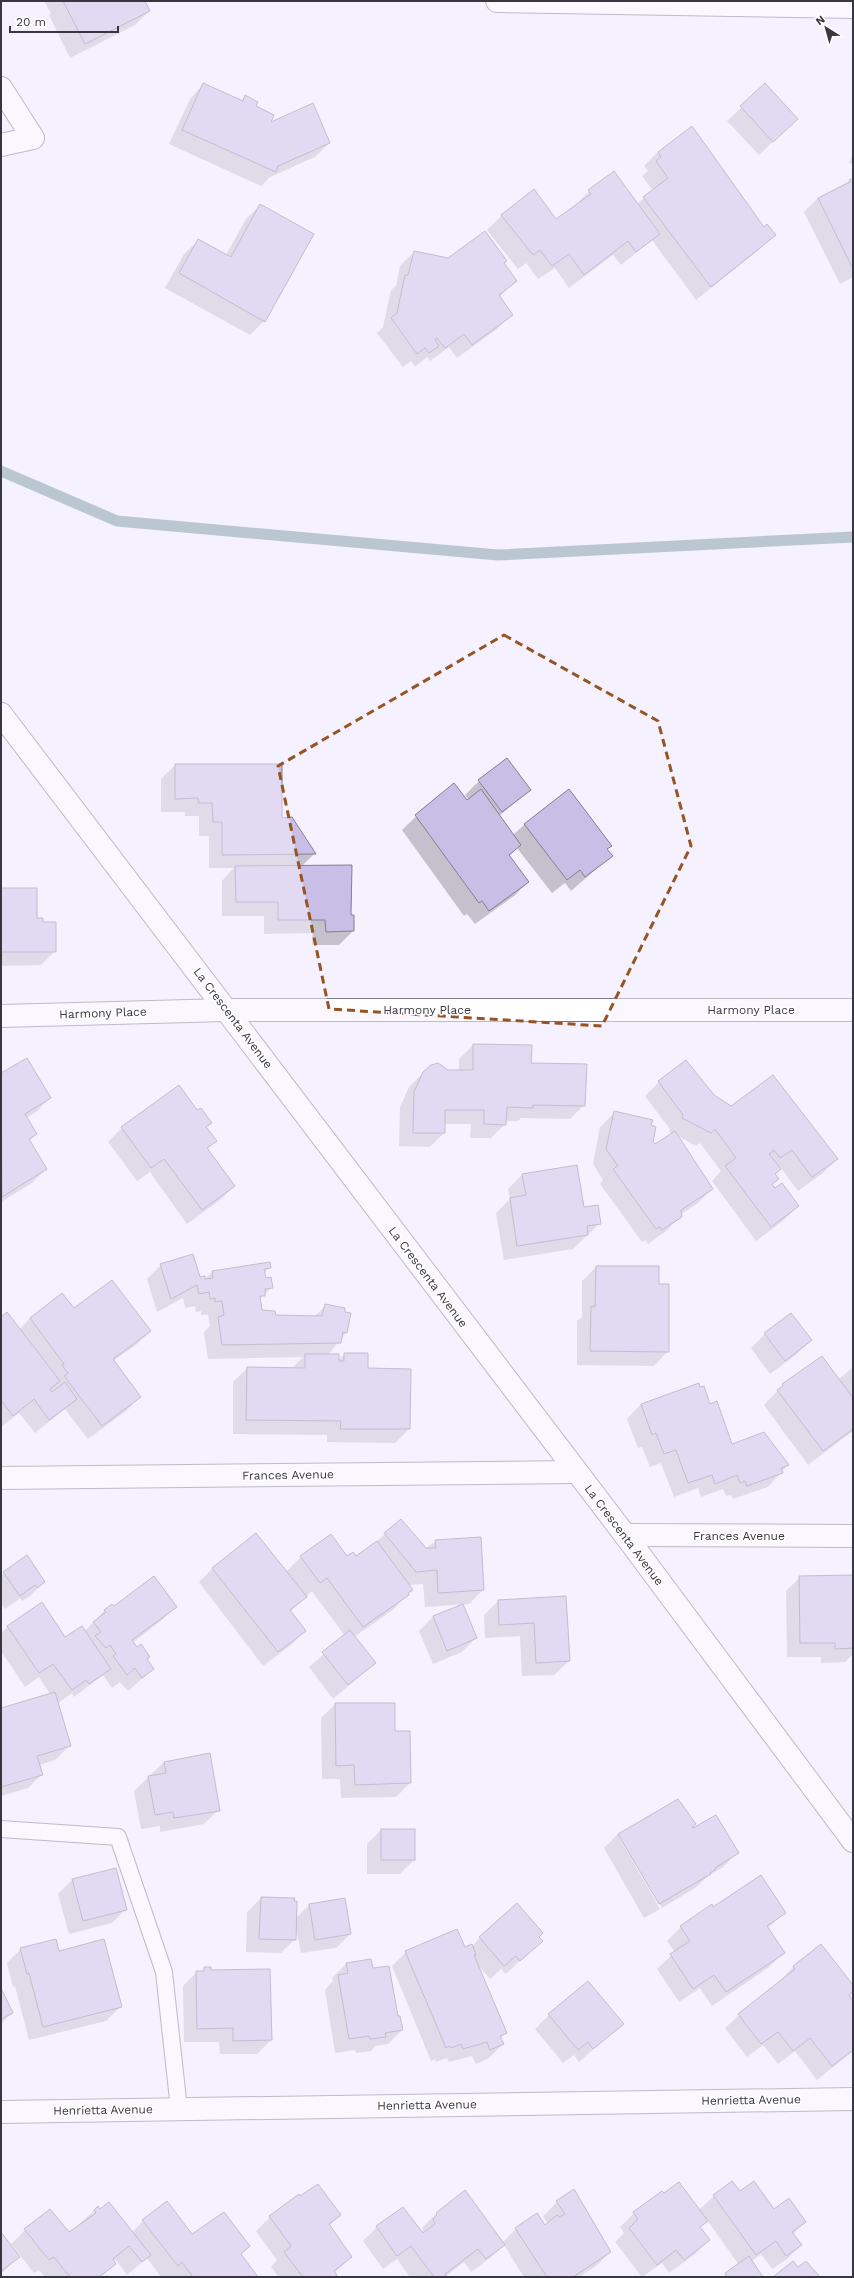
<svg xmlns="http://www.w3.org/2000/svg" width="854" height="2278" viewBox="0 0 854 2278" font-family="'Work Sans',sans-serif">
<rect width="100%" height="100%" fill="#f5f1ff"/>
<g fill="#0003">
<polygon points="44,1 144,1 149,11 135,25 70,58 49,15 51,13"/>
<polygon points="204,84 241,101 245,97 269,124 329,143 315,157 270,177 261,186 169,144 190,99"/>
<polygon points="765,85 782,133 759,155 727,121"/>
<polygon points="658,152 774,235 760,249 696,300 652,240 621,265 613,255 569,288 555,268 538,279 526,263 518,269 487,230 501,216 534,191 556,220 575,206 589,191 614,173 637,204 653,191 642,176 648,171 644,166"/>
<polygon points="853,153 853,164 849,163"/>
<polygon points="853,179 853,277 840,284 804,212 818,198"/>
<polygon points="260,205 264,321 250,335 165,288 184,254 199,240 226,255 246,219"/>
<polygon points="414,252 448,260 503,263 516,281 499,297 511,315 497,329 457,358 449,347 430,361 427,357 415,367 411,361 403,367 377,333 383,327 391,290 396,286 400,266"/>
<polygon points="175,765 281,819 291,818 314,854 302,866 350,916 353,931 339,945 312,945 312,933 264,934 264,916 222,916 222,881 234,868 209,868 209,836 199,836 199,816 185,816 185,812 161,812 161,779"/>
<polygon points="479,781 530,790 499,816 513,835 524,825 569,791 611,845 606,850 611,856 571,891 565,883 552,893 517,848 509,856 528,882 514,896 475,924 467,914 464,916 402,830 435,798 453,785 466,802 469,800 465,795"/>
<polygon points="1,890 42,923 55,951 41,965 1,966"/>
<polygon points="473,1045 530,1064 584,1105 570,1119 521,1118 518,1121 505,1121 505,1124 491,1138 470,1138 471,1124 444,1124 444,1133 430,1147 399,1146 400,1107 409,1087 424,1072 459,1071 459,1059"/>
<polygon points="26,1059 50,1098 36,1112 26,1118 36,1134 29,1141 46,1169 32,1183 1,1202 1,1074"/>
<polygon points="659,1082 713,1095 731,1107 837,1159 823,1173 798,1191 781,1168 774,1175 772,1184 775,1189 798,1206 784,1220 756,1241 712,1181 721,1171 700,1143 696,1146 678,1136 712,1189 698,1203 680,1215 680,1217 666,1231 648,1244 646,1240 642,1242 600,1184 603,1180 593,1164 600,1127 614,1113 650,1126 652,1142 654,1146 673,1134 669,1132 670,1129 645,1096"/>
<polygon points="206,1127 215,1141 207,1150 234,1186 220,1200 187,1224 150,1172 137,1181 108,1142 122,1128"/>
<polygon points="522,1175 583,1208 600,1223 573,1249 504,1260 496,1213 510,1199 508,1189"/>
<polygon points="161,1265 205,1279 212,1272 270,1267 264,1273 265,1279 272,1287 259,1300 261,1311 275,1316 314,1317 325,1306 346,1333 328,1355 338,1360 345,1354 367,1369 410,1370 409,1429 395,1443 327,1442 327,1435 233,1434 233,1382 247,1368 291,1369 303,1357 208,1359 204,1332 210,1326 208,1315 201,1315 201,1311 196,1312 195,1306 185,1308 183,1298 157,1312 147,1279"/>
<polygon points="596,1267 658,1267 658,1285 668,1351 654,1366 577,1365 577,1321 582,1317 582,1281"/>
<polygon points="74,1310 150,1331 136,1345 113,1361 140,1397 126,1411 88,1439 65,1409 35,1433 19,1413 1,1427 1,1318 19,1330 30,1318"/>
<polygon points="791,1314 811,1340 797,1354 770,1374 751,1348 765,1334"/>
<polygon points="853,1367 853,1431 808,1465 764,1405 783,1385 838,1380"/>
<polygon points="641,1404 710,1405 731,1445 788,1465 768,1487 733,1499 731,1495 726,1496 723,1489 701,1497 698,1488 674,1497 661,1463 650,1467 642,1447 638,1448 627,1419"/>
<polygon points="401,1521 425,1549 436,1541 483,1590 469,1604 425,1607 423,1584 408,1585 411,1590 394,1609 354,1637 375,1663 333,1699 309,1667 345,1636 312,1591 290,1612 305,1631 291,1645 263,1666 199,1582 213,1568 286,1572 301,1557 356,1558"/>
<polygon points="4,1573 44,1582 30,1596 22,1601 20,1598 5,1609 1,1603 1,1576"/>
<polygon points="853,1576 853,1654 845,1662 821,1663 821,1657 787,1657 786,1591 800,1577"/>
<polygon points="566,1598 569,1661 554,1675 522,1676 520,1636 485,1638 484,1615 498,1601"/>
<polygon points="463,1605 476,1638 462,1652 433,1664 419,1631 433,1617"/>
<polygon points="176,1606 162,1620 132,1643 153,1669 128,1691 120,1682 112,1688 103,1675 74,1697 72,1693 57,1704 69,1746 55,1760 39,1765 42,1774 28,1788 1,1796 1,1709 51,1695 39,1677 25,1687 1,1651 1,1633 8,1626 65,1638 84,1632 105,1610 113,1608"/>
<polygon points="335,1704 394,1732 410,1783 396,1797 341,1798 340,1779 322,1779 321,1718"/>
<polygon points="164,1762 218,1810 204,1824 160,1832 160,1826 141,1829 134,1791"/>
<polygon points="691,1828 737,1853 723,1867 708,1876 695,1888 662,1908 621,1837 619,1837 660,1909 644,1918 604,1848 618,1834"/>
<polygon points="381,1830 414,1860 400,1874 367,1874 367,1844"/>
<polygon points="72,1880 126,1909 112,1923 69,1934 58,1894"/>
<polygon points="261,1898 296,1918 309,1905 350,1934 336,1948 301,1953 296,1928 295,1939 281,1953 246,1952 247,1912"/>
<polygon points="713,1908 785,1912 767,1929 783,1953 769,1967 712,2006 700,1988 679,2002 657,1969 675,1952 667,1941 681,1927"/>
<polygon points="538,1937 541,1941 506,1974 501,1969 490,1979 478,1965 506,2033 500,2039 503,2044 489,2058 476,2064 472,2056 449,2062 447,2058 436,2062 435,2059 431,2061 392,1966 406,1952 465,1948 472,1946 480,1938"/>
<polygon points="821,1946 853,1987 853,1991 848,1996 853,2002 853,2051 817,2080 795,2051 778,2064 763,2045 747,2057 725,2028 739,2015 780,1982 793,1967"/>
<polygon points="21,1949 59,1952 120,2007 106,2021 29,2040 15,1986 13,1987 7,1963"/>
<polygon points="346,1964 372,1969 402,2030 388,2044 375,2046 371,2051 356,2053 355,2050 335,2053 325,1990 333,1981 332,1978"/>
<polygon points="205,1968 210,1971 271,2040 257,2054 220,2054 219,2042 184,2042 183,1986 197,1972 201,1972"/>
<polygon points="1,1990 12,2013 1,2024"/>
<polygon points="549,2015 622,2024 579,2062 574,2055 563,2063 535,2029"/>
<polygon points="465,2192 503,2242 516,2229 545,2227 548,2224 543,2216 557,2202 610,2252 596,2266 579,2277 524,2277 504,2245 490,2258 471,2272 464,2262 445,2277 410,2277 397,2259 383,2269 363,2241 377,2227 421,2232 423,2230 422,2228 436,2214"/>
<polygon points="662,2192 699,2210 714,2196 739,2192 774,2210 805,2222 793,2234 801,2245 787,2259 772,2269 761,2254 752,2261 762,2277 722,2277 739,2265 707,2220 699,2228 709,2240 695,2254 669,2273 662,2263 642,2277 615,2242 624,2233 620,2227 634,2213"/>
<polygon points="95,2210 132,2232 143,2221 192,2235 240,2255 257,2277 161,2277 147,2258 127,2275 115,2259 113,2261 115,2264 101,2277 45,2277 39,2270 34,2273 12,2245 10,2246 19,2257 1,2274 1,2233 10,2245 25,2230 68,2234"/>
<polygon points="340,2215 329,2226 351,2257 334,2273 333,2277 279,2277 271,2267 277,2260 256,2231 270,2217"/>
</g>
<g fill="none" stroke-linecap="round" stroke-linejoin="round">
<polyline stroke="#719699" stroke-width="11" points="1,471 117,521 498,555 853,537"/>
</g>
<g fill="#c9bee5" stroke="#847f93">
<polygon points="63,1 145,1 150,11 85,44"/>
<polygon points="203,83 243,101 245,95 258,102 256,106 274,115 271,122 313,103 330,143 278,166 276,172 182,130"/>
<polygon points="765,83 798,119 773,142 740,106"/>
<polygon points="692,126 764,227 767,224 776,235 711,287 643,197 668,178 656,161 661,157 658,152"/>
<polygon points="614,171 660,234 636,252 628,241 584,275 569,254 552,266 540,250 533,255 501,215 534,189 556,219 591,194 588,190"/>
<polygon points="853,178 853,269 818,198 850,182 849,180"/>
<polygon points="260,204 314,234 265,322 179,273 198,239 231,257"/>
<polygon points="485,231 507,261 504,263 517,281 499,295 513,315 472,345 464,334 445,348 437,338 435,340 439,346 429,353 425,348 417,354 391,318 397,313 405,275 408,275 414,251 448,258"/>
<polygon points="507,758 531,790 502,812 478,780"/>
<polygon points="175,764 282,764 282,818 292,817 316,854 222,855 222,822 213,822 212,803 199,803 198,798 175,799"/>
<polygon points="454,783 467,800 481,789 521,845 509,855 529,882 489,911 482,901 479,903 415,815"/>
<polygon points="569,789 612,846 607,849 613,856 585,877 580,870 567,880 524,824"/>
<polygon points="352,865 351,915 354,915 354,931 326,932 325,920 278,920 278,902 236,902 235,866"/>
<polygon points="1,888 37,888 37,918 43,918 43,922 56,922 56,952 1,952"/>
<polygon points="473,1044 532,1045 531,1063 587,1064 585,1106 533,1105 533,1108 507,1107 506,1125 484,1124 484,1110 445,1110 445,1133 413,1133 414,1092 423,1072 431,1065 438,1063 448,1070 473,1070"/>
<polygon points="27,1058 51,1098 25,1114 37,1134 29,1139 47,1169 2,1197 1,1073"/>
<polygon points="686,1060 714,1095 731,1106 773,1075 838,1159 812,1177 792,1150 780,1158 774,1150 769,1154 781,1169 775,1174 779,1179 772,1184 775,1188 782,1183 799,1206 771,1227 725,1166 736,1158 715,1129 711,1133 682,1118 683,1115 658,1081"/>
<polygon points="179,1085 197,1110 201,1108 212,1123 206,1127 217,1141 207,1148 235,1186 202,1210 164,1159 151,1168 121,1127"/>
<polygon points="614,1111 653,1120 651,1125 656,1127 653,1142 655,1144 675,1131 713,1189 681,1210 682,1217 662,1230 660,1227 656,1229 613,1169 618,1166 606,1149"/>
<polygon points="577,1165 584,1207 598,1205 601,1224 587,1226 588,1235 517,1246 510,1198 526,1195 522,1174"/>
<polygon points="193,1254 200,1277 205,1276 205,1279 213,1278 212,1271 270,1262 271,1268 264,1269 266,1278 271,1277 273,1288 265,1289 265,1296 260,1296 262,1310 275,1311 276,1315 322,1316 325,1304 345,1308 345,1312 351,1313 347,1333 343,1332 341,1343 222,1345 218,1317 224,1315 222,1301 215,1302 215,1298 210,1299 209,1292 199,1294 197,1285 171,1299 160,1264"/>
<polygon points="596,1266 659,1266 659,1284 669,1284 669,1352 590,1351 591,1306 595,1307"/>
<polygon points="112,1280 151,1331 113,1359 141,1397 102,1426 64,1376 68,1373 62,1365 64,1364 30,1318 62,1293 74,1308"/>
<polygon points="7,1312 60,1381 50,1389 52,1392 65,1382 77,1399 49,1420 34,1399 13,1416 1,1400 1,1317"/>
<polygon points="791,1313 812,1340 785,1361 764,1333"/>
<polygon points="344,1353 368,1353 368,1368 411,1369 410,1429 340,1429 341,1421 246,1420 247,1367 305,1368 305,1354 339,1354 339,1361 344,1361"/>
<polygon points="822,1356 853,1398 853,1429 823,1451 777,1390 783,1386 782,1384"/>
<polygon points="699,1383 700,1387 704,1386 710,1404 717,1401 732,1444 764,1432 789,1465 781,1468 783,1473 747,1486 745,1481 740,1483 737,1475 715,1484 712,1475 688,1483 676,1450 664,1454 656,1433 652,1435 641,1404"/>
<polygon points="401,1519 426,1548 436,1548 435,1540 481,1537 484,1590 438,1593 437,1570 416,1572 384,1533"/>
<polygon points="256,1533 307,1597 290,1610 306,1631 278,1652 212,1568"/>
<polygon points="331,1534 347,1556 353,1552 356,1556 377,1541 413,1590 408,1593 409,1595 363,1627 327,1578 320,1583 300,1556"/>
<polygon points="27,1555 45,1582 37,1588 35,1585 20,1596 3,1572"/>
<polygon points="853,1575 853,1648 835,1649 835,1643 800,1643 799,1576"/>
<polygon points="154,1576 177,1607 132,1640 137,1647 141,1644 150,1657 147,1659 154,1669 142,1678 135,1668 127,1675 113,1656 116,1654 110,1645 106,1648 95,1636 101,1632 93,1622 106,1612 104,1610 112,1604 114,1606"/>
<polygon points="566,1596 570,1661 536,1663 534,1623 499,1625 498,1600"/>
<polygon points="42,1602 65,1637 82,1626 111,1669 89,1684 86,1680 72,1690 53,1664 39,1673 7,1626"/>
<polygon points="463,1604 477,1638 447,1651 433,1616"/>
<polygon points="350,1630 376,1663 348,1685 322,1652"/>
<polygon points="55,1692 71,1746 37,1756 43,1775 1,1787 1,1708"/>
<polygon points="335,1703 395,1703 395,1731 410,1731 411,1783 355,1785 354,1765 336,1766"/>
<polygon points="210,1753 220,1811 174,1818 173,1812 155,1815 148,1776 166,1773 164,1762"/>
<polygon points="678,1799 696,1824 692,1827 693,1828 716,1815 739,1853 715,1868 716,1869 710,1873 711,1874 659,1904 618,1834"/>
<rect x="381" y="1829" width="34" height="31"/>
<polygon points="116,1868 127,1910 83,1921 72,1879"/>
<polygon points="761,1875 786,1913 767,1926 785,1953 726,1992 714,1975 693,1989 670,1954 690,1941 680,1926 712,1904 713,1907"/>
<polygon points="261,1897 295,1898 294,1901 297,1901 296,1940 259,1939"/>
<polygon points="345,1898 351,1934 315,1940 309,1904"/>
<polygon points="517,1903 543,1933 539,1937 543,1941 520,1961 516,1956 504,1966 479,1937"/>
<polygon points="457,1929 465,1947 472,1944 476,1955 474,1955 507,2033 500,2036 504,2044 490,2050 487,2042 463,2049 461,2044 451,2048 449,2046 446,2048 405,1951"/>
<polygon points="56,1939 59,1951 104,1939 122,2007 43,2027 29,1973 27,1974 20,1948"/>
<polygon points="821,1944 853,1985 853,1992 849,1995 853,2001 853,2050 832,2066 810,2038 793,2051 778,2032 761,2044 738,2014 795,1969 793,1966"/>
<polygon points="371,1959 373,1968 389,1966 398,2016 400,2016 403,2030 385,2033 386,2037 370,2039 369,2036 349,2039 338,1975 348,1973 346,1963"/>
<polygon points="204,1967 211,1967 211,1970 270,1969 272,2040 233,2041 233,2028 197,2029 196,1971 204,1971"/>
<polygon points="588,1981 624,2024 593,2049 588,2042 578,2050 548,2014"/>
<polygon points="1,1988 13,2013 1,2019"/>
<polygon points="732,2181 740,2191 754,2181 774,2209 789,2198 806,2222 792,2232 802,2245 786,2256 776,2241 756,2255 713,2195"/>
<polygon points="679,2182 708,2221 700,2227 710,2240 684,2260 676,2250 657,2265 629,2228 638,2219 633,2212 662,2191 664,2193"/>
<polygon points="318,2184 341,2215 329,2224 352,2257 334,2271 337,2275 334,2277 303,2277 284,2252 291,2246 269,2216 299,2194 300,2196"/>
<polygon points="574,2189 611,2252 573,2277 547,2277 515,2228 537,2213 545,2225 557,2215 559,2217 565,2214 556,2201"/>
<polygon points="465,2190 505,2245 486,2259 478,2249 445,2274 446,2277 434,2277 411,2246 397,2256 376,2226 403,2207 423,2233 435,2224 433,2219 437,2215 436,2213"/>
<polygon points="167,2201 192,2234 224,2212 250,2246 241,2254 258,2277 193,2277 182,2262 178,2266 142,2220"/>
<polygon points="109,2202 151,2255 142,2262 129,2246 113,2259 116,2264 99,2277 70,2277 54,2257 49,2260 24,2229 50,2209 69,2232 96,2213 94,2210 98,2206 100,2209"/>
<polygon points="1,2232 20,2257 1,2271"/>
<polygon points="749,2256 763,2277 727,2277 725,2273"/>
<polygon points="793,2261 798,2267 806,2261 820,2277 773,2277"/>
</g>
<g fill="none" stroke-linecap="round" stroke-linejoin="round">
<defs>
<polyline id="lane" points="1,1829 118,1837 164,1972 179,2109"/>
<g id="street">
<polyline points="497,1 853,7"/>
<polyline points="1,88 33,138 1,145"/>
<polyline points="1,1016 227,1010 853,1010"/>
<polyline points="1,1478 576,1472"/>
<polyline points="625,1535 853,1536"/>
<polyline points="1,2112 853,2099"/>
</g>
<polyline id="secondary" points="1,714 625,1535 853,1841"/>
</defs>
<use href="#lane" stroke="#7d778b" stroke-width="18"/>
<use href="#street" stroke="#7d778b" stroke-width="24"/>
<use href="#secondary" stroke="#7d778b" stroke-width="24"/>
<use href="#lane" stroke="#fff" stroke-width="16"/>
<use href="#street" stroke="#fff" stroke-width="22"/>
<use href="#secondary" stroke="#fff" stroke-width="22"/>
</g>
<path d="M0 0H854V2278H0ZM 504,635 L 658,721 L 691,846 L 602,1026 L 329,1009 L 278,766 Z" fill="#f5f1ff" fill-opacity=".55" fill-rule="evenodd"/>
<path fill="none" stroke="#975423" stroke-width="3" stroke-dasharray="8 5" stroke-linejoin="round" d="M 504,635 L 658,721 L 691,846 L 602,1026 L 329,1009 L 278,766 Z"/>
<g text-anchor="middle" stroke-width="3" stroke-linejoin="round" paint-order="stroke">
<g font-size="12" fill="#38363f" stroke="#fff">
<text x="427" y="1014">Harmony Place</text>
<text x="751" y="1014">Harmony Place</text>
<text transform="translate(103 1013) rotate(-2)" y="4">Harmony Place</text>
<text transform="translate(233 1018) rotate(53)" y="4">La Crescenta Avenue</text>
<text transform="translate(428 1277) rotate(53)" y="4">La Crescenta Avenue</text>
<text transform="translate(288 1475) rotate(-1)" y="4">Frances Avenue</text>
<text transform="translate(624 1535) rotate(53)" y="4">La Crescenta Avenue</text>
<text x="739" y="1540">Frances Avenue</text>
<text transform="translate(751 2100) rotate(-1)" y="4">Henrietta Avenue</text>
<text transform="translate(427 2105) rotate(-1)" y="4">Henrietta Avenue</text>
<text transform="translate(103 2110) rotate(-1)" y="4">Henrietta Avenue</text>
</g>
</g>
<rect width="854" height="2278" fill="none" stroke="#38363f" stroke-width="4"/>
<g transform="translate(826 28) rotate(323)" stroke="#ffffff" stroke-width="3" paint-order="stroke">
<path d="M0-3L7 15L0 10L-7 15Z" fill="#38363f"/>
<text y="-6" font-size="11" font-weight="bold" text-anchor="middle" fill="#38363f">N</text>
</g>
<path d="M10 26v6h108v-6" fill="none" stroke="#38363f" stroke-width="2"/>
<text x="16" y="26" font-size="12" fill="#38363f" stroke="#ffffff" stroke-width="3" paint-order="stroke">20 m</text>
</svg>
